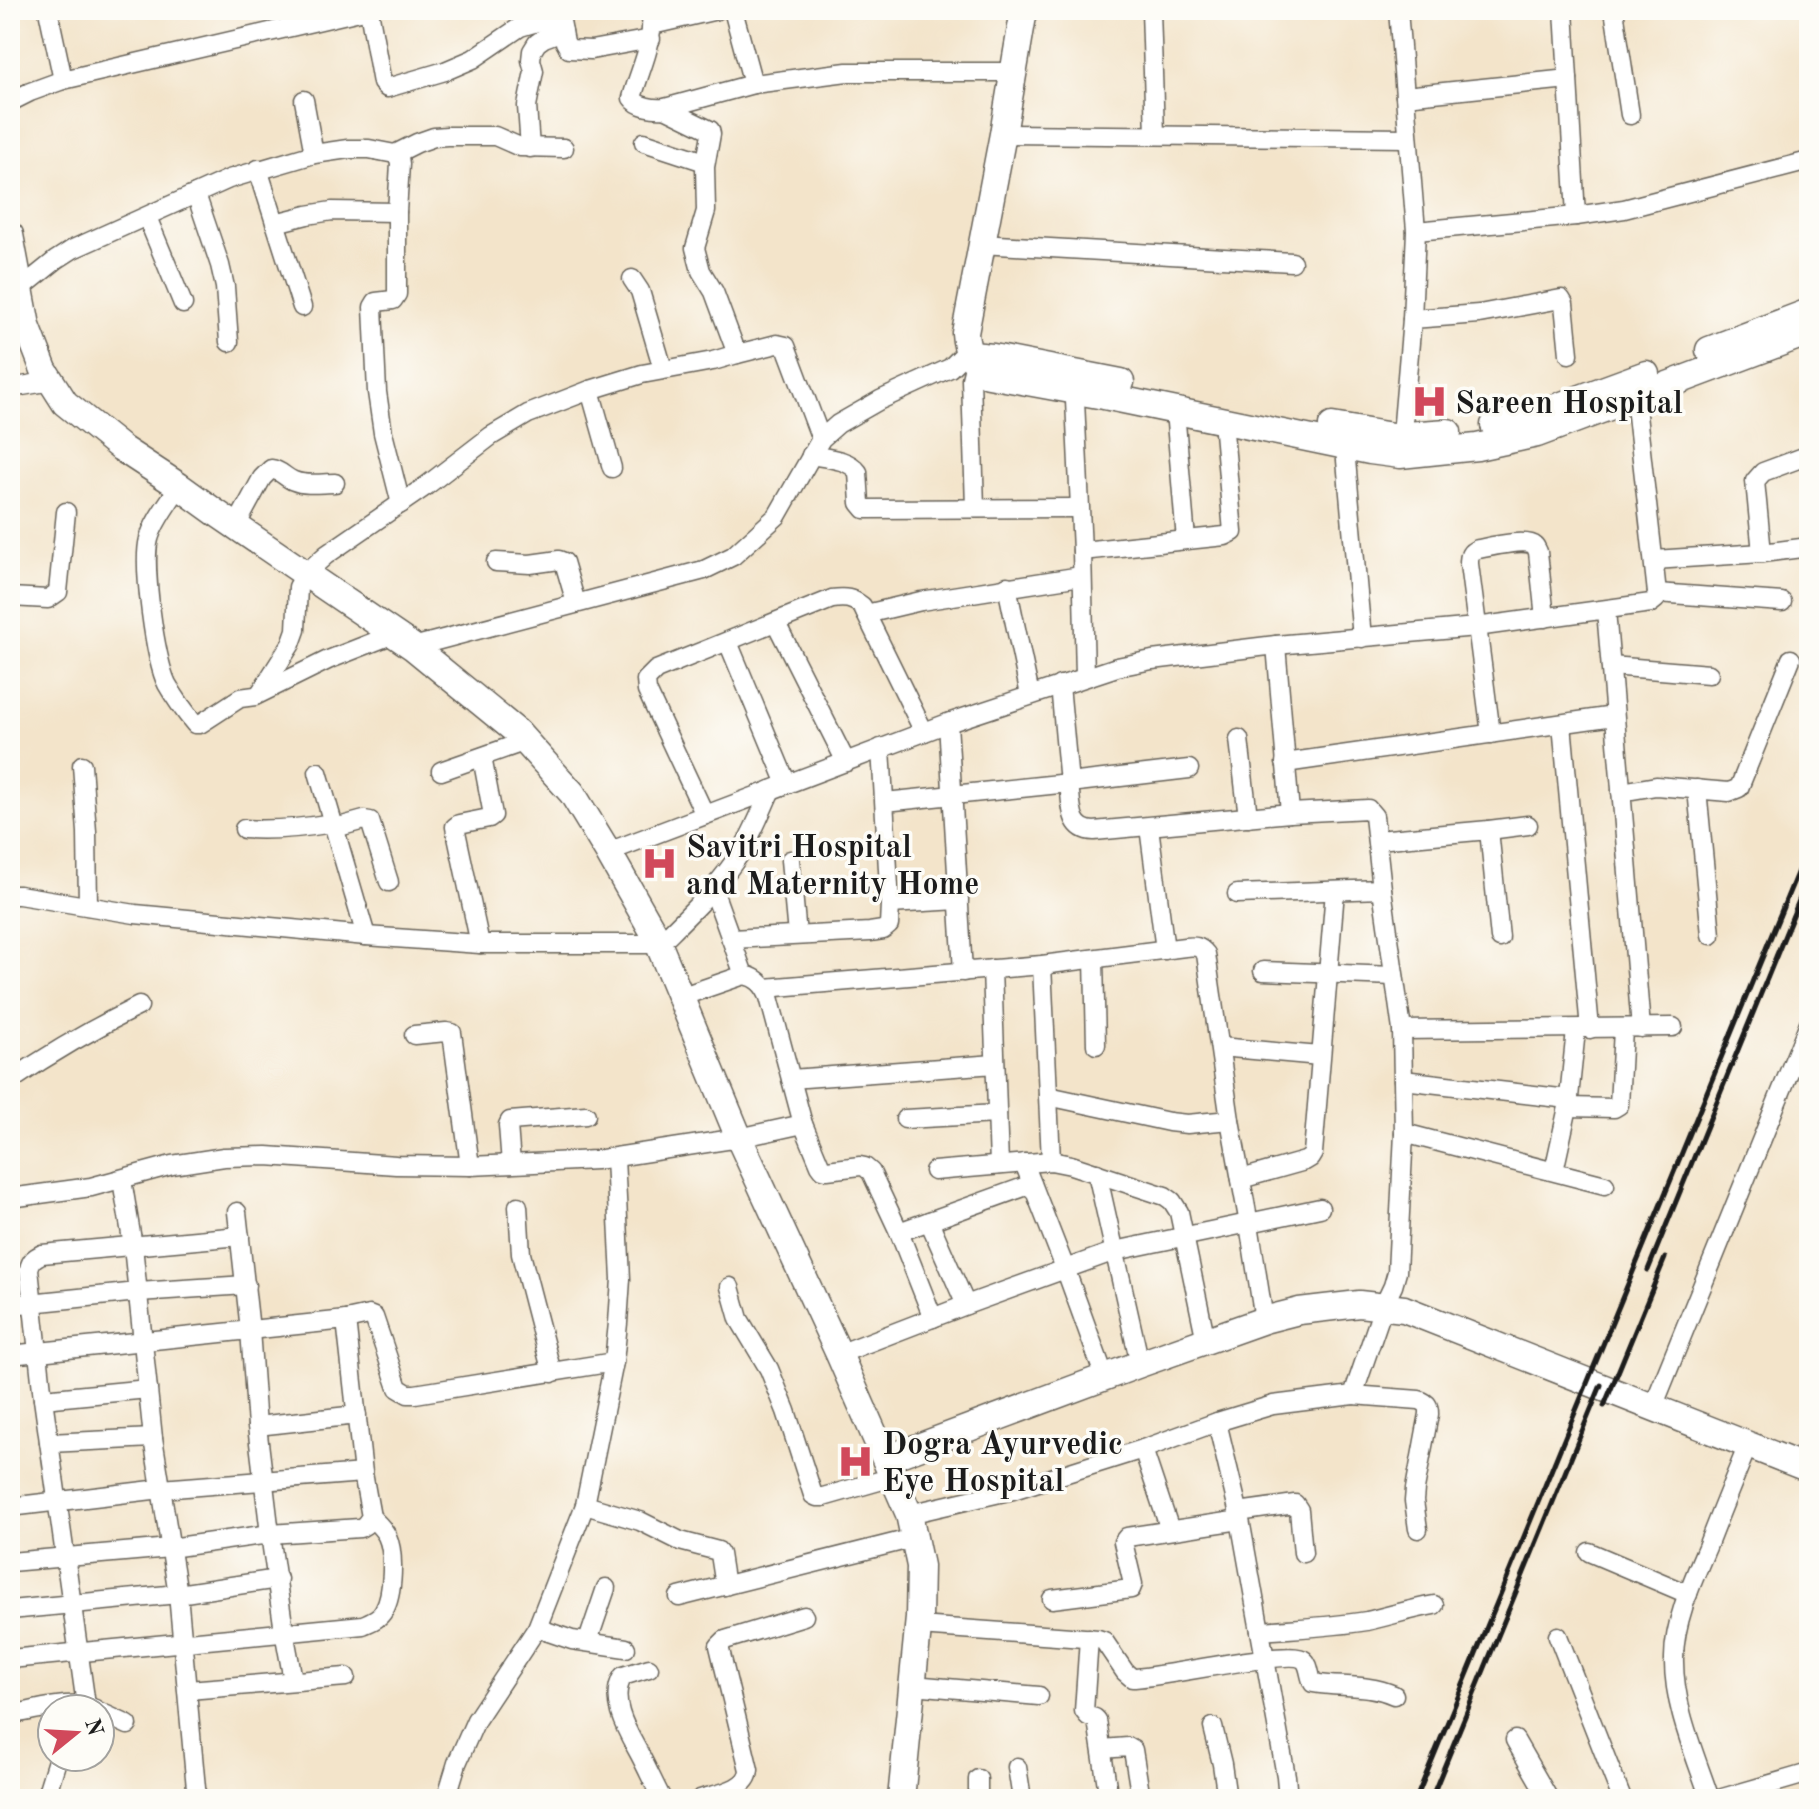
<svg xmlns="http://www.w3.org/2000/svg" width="1819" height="1809" viewBox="0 0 1819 1809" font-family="'Old Standard TT',serif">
<rect width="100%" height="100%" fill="#fdfcf7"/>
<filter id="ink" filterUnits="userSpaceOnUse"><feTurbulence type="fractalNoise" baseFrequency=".0125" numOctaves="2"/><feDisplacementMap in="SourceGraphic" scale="16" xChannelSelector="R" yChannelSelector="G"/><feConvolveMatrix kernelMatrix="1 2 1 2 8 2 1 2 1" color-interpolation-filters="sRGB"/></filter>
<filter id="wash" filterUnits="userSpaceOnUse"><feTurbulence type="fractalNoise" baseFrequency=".006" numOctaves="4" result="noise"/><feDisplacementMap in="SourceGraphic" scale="32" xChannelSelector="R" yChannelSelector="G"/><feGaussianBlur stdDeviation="1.8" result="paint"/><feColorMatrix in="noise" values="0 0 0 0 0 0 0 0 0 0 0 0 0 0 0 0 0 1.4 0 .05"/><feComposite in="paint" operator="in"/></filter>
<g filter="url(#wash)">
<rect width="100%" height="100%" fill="#f3e4ca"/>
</g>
<g filter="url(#ink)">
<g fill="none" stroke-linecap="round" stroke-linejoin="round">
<defs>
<g id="street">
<polyline points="48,10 63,80"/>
<polyline points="369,10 382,83 387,88 445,71 473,59 520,27 561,15"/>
<path d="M 651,10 C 654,46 641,65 632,98 C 638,107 654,109 665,108 L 753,84 L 847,72 L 1014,72"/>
<polyline points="733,10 753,84"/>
<polyline points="1151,10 1155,135"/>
<polyline points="1398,10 1416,231 1412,319 1401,446"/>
<polyline points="1564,10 1576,216"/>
<polyline points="1614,10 1630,115"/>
<polyline points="561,21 565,42 569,49 591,50 651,39"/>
<polyline points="652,25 717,10"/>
<polyline points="1405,96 1568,79"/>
<polyline points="304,100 314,154"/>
<polyline points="10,102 30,92 63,80 364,10"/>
<polyline points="665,108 710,130 711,134 705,167 706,211 695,248 701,271 714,292 737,354 777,344 786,346 821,439"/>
<polyline points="1003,134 1408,138"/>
<polyline points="644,142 705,162"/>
<polyline points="530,148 527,106 534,71 531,60 532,51 537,43 544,38 563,31"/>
<polyline points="395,154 417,143 434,137 447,136 495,136 520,147 564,148"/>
<polyline points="258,169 302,307"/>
<polyline points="196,194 220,265 225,287 229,342"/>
<polyline points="147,217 183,304"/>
<polyline points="275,223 307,215 332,211 397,212"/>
<polyline points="1416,231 1576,216 1624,209 1809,161"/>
<polyline points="981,244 1292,262"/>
<polyline points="632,279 640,291 663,369"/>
<polyline points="20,289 56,260 73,249 229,179 314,154 348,149 369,149 395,154 399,157 400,164 397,212 397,294 393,300 376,302 373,307 377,392 383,433 401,504"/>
<polyline points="1412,319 1479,314 1561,299 1564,304 1569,354"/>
<polyline points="1074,379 1082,551 1085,676"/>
<polyline points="10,388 52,381"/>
<polyline points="590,390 612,468"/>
<polyline points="1175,411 1186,540"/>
<polyline points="1344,438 1362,638"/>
<path d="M 811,455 C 826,458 849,459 858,472 L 860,503 L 865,509 L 1078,508"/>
<path d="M 179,486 C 169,503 154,520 149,539 C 142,564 155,660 167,684 C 175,698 185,712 195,724 L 200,724 L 240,698 L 255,696 L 328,660 L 394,634"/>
<polyline points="975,508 971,379 975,362 979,355"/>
<path d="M 236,526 L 262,478 L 271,469 C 281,470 285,478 294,481 C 306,486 322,483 335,483"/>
<polyline points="1082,551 1225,536 1233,532 1223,421"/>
<polyline points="1762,553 1755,481 1763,472 1809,455"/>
<polyline points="1654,560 1762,553 1809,547"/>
<polyline points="496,562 530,564 559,560 564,562 576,603"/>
<polyline points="1007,586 1030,695"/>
<polyline points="1657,593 1782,602"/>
<polyline points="10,597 48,599 58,592 66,512"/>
<polyline points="1606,610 1641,1028"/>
<polyline points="866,614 921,601 1081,576"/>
<polyline points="776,623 846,762"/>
<polyline points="728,642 787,784"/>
<polyline points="1276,645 1290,813"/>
<polyline points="413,647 704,570 733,556 777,516 821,439 838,424 880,400 950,368 968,350"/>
<polyline points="1611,666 1709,674"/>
<polyline points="1060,685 1069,783 1189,769"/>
<polyline points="260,693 291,644 296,630 298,587 306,573 326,555 426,486 491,436 528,414 590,390 642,374 713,361 737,354"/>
<polyline points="948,723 963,972"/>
<polyline points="1562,724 1590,1029"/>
<path d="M 1491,734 L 1469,564 C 1469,555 1470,552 1478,549 C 1489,547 1527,538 1535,546 C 1536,547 1537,550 1538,552 L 1545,618"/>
<polyline points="1239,739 1248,817"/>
<polyline points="1285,763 1614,716"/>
<polyline points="82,765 87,832 88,906"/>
<polyline points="441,771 526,741"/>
<polyline points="318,772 366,936"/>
<polyline points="1697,789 1711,935"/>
<polyline points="1621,792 1656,786 1729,792 1739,788 1791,659"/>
<path d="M 885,802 L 1069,783 C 1072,803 1068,830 1094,831 L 1290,813 L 1368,809 L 1374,816 L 1382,889 L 1402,1030 L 1404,1133 L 1397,1272 L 1393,1286 L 1384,1305 L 1353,1395 L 1273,1405 L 1217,1422 L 1143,1449 L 1013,1490 L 909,1514"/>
<path d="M 705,815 L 647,691 L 646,680 L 656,670 L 832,599 C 845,597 852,598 862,606 L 924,732"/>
<polyline points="1149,827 1165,950"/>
<polyline points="335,828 364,820 370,821 389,882"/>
<path d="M 244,829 C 274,831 303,828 333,823"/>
<polyline points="1489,830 1528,825"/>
<polyline points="1377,840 1489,830 1500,938"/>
<polyline points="608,852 948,723 1117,667 1152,660 1276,645 1476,627 1651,603 1656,599 1657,593 1635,397"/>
<polyline points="790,860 797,935"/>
<path d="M 713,889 L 744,975 C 757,977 764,985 769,997 L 803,1124 L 820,1165 L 823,1169 L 827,1170 L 860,1166 L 865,1167 L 871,1172 L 899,1232 L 933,1318"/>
<polyline points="1237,894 1382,889"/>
<path d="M 10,895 L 19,895 L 135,914 L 366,936 L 480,944 L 659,944 C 685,918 713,892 734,862 C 750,840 760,814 771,790"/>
<polyline points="890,904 959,900"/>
<polyline points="731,939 870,932 883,930 889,925 890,904 881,748"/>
<polyline points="480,944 455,827 459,824 489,818 493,815 482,757"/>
<polyline points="1094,959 1096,1045"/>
<polyline points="1042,965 1051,1161"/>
<polyline points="992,969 999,1165"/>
<polyline points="1263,971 1394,976"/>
<path d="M 765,988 L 1042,965 L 1185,947 C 1195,946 1200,946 1206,954 L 1230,1120 L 1249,1224 L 1264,1320"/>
<polyline points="680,997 744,975"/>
<polyline points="1402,1030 1673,1027"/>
<polyline points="414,1035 446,1032 452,1033 470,1166"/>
<polyline points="1220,1047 1320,1056"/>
<polyline points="791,1079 995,1064"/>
<polyline points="1403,1080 1569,1099"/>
<path d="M 10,1081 C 51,1053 94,1028 139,1006"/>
<polyline points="1048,1096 1169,1122 1187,1124 1230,1120"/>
<polyline points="1568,1107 1614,1108 1619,1105 1623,1029"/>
<polyline points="905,1119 997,1114"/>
<polyline points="1404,1133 1605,1185"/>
<polyline points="1024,1163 1065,1268 1105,1378"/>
<polyline points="511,1164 508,1125 510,1121 586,1115"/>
<polyline points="934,1171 1051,1161 1071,1165 1165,1196 1172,1201 1179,1212 1206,1341"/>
<polyline points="1554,1171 1568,1107 1576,1030"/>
<polyline points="1097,1173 1140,1364"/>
<polyline points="1241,1179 1305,1161 1310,1158 1313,1153 1335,891"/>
<polyline points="122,1180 133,1246 153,1438 178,1594 197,1799"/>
<polyline points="10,1198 91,1187 172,1165 224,1157 267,1156 396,1165 470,1166 596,1160 739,1138 803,1124"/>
<polyline points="518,1206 521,1254 552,1373"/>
<polyline points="237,1212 250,1330 257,1426 270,1534 284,1631 293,1680"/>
<polyline points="929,1221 966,1305"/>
<polyline points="899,1232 1032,1184"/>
<polyline points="730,1287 739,1319 769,1369 786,1411 813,1495 817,1497 823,1497 893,1477"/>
<polyline points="10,1305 138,1292 246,1285"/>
<polyline points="346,1320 369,1315 374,1317 398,1388 408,1394 415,1394 614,1362"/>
<polyline points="839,1354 966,1305 1115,1251 1320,1208"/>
<polyline points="10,1355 346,1320 363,1473 371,1517 365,1525 360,1528 270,1534 170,1548 10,1562"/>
<path d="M 1353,1395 L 1419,1400 C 1428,1403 1429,1406 1429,1414 L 1415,1489 L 1414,1501 L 1418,1529"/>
<polyline points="43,1399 148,1389"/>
<polyline points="1653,1407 1809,1023"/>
<polyline points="1217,1422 1239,1514 1286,1776 1288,1799"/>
<polyline points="257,1426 357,1415"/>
<polyline points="49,1443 153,1438"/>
<polyline points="1143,1449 1170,1530"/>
<polyline points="585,1505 640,1521 680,1541 718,1551 720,1554 725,1586"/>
<polyline points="10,1507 161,1489 363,1473"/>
<polyline points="1238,1512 1295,1504 1299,1510 1303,1553"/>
<polyline points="1589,1552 1688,1594"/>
<polyline points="679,1597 914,1538"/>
<polyline points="1052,1599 1131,1589 1133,1584 1123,1542 1127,1537 1240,1520"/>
<polyline points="10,1610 178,1594 278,1579"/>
<path d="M 919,1626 L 1098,1639 L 1104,1641 L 1125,1672 L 1132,1678 C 1160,1678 1290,1648 1304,1660 C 1310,1665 1309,1676 1313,1683 C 1341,1688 1366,1683 1394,1695"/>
<polyline points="537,1628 572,1640 626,1648"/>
<path d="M 1260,1631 C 1295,1628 1331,1627 1367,1621 C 1389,1616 1411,1609 1434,1605"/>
<polyline points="1558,1636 1622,1799"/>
<polyline points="1089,1638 1084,1711 1088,1716 1095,1718 1097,1720 1109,1799"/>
<polyline points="588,1641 606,1588"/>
<path d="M 10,1659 L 363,1625 C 372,1621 379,1619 384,1610 C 393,1595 395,1553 387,1536 C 383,1528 377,1523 371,1517"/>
<path d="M 649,1668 L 623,1676 C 608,1700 627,1731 639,1753 C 647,1768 654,1784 662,1799"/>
<polyline points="913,1685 1039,1696"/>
<polyline points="188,1690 346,1677"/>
<path d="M 86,1705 L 43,1399 L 29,1269 C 31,1260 34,1258 42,1254 L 240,1236"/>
<path d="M 10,1707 L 19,1713 C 42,1709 73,1699 95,1709"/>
<polyline points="100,1712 128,1725"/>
<polyline points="1213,1727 1222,1764 1227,1799"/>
<polyline points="1515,1740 1549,1799"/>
<polyline points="1102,1749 1128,1747 1133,1750 1141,1799"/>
<polyline points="1017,1767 1022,1799"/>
<polyline points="45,1799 58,1757"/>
<polyline points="446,1799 457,1763 476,1720 537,1628 585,1505 614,1362 618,1323 621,1279 615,1158"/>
<path d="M 700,1799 C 716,1794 748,1790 749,1770 L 719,1646 L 725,1640 L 804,1616"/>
<polyline points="978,1799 978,1779"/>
<path d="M 1710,1799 C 1695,1754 1673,1706 1674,1658 C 1674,1621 1693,1580 1707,1547 C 1720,1513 1734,1479 1748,1445"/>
<polyline points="1719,1799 1809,1773"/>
</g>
<g id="secondary">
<path d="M 1024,10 L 1003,134 L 965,333 C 966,351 974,366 989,375 L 1104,396 L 1370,451 L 1400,455 L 1477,447 L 1537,434 L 1809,332"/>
<polyline points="10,235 27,326 44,370 65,403 121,448 179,486 215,512 413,647 517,732 572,793 608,852 654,933 739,1138 839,1354 909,1514 920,1566 919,1618 901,1799"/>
<polyline points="1709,350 1809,312"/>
<polyline points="971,355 993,357 1121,382"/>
<polyline points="1494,425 1529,417 1646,374"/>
<polyline points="1332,426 1392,436 1448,432"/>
<polyline points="886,1459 1140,1364 1264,1320 1299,1311 1359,1304 1404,1309 1809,1469"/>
</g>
</defs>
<use href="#street" stroke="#676259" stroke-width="21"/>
<use href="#secondary" stroke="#676259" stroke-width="29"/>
<use href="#street" stroke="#fff" stroke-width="18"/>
<use href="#secondary" stroke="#fff" stroke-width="26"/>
<g stroke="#1c1c1c" stroke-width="5">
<polyline points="1648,1270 1809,876"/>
<polyline points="1604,1406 1665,1258"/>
<polyline points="1416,1799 1809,844"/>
<polyline points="1431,1799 1601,1385"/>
</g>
</g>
</g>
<defs>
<symbol id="hospital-bare" viewBox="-9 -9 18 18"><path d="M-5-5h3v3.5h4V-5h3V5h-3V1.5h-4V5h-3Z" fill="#d1495b" stroke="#fdfcf7" stroke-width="2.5" paint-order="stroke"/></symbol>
</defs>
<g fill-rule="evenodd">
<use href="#hospital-bare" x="1404" y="376" width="51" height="51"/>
<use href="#hospital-bare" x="634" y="838" width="51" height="51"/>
<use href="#hospital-bare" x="830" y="1436" width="51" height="51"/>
</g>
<g text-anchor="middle" stroke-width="7" stroke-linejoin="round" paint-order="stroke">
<g font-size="32" font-weight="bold" fill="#1c1c1c" stroke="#fdfcf7" text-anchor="start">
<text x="1455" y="413">Sareen Hospital</text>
<text x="686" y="857">Savitri Hospital<tspan x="686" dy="37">and Maternity Home</tspan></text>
<text x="882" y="1454">Dogra Ayurvedic<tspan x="882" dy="37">Eye Hospital</tspan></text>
</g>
</g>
<rect width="1819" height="1809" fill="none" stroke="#fdfcf7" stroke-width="40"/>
<g transform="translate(76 1733) rotate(72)"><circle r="38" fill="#fdfcf7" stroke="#a3a29f" stroke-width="2"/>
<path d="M0-6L14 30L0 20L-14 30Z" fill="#d1495b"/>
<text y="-12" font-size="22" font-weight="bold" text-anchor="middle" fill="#1c1c1c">N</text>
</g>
</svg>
